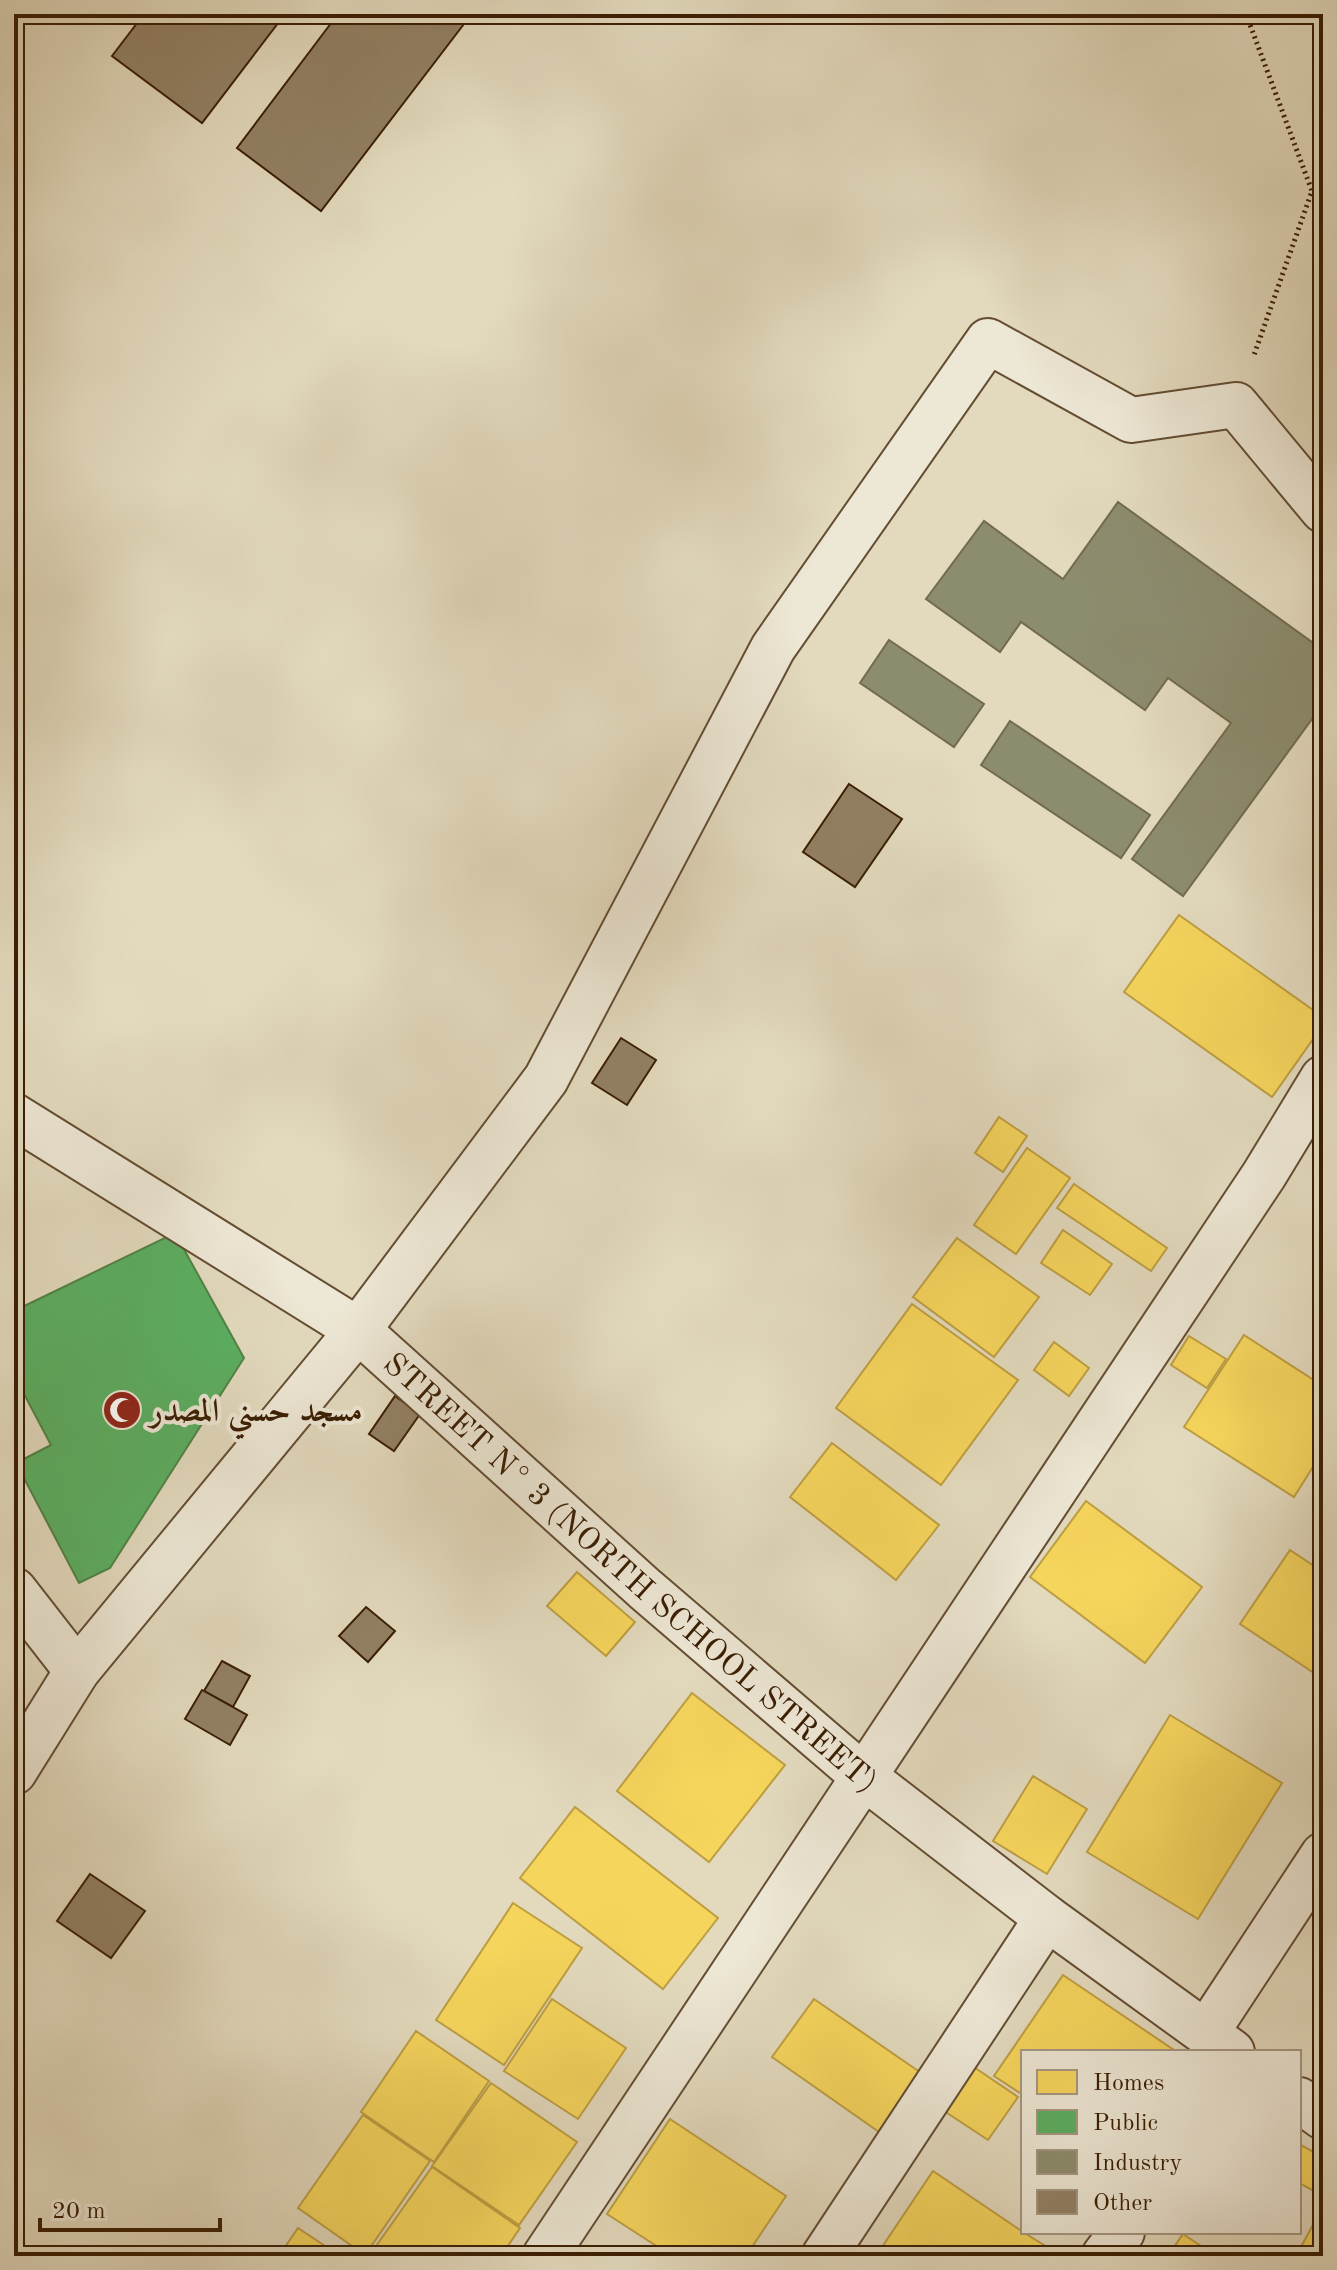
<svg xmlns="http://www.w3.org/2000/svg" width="1337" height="2270" viewBox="0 0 1337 2270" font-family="'Old Standard TT',Amiri,serif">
<rect width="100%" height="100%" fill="#e3dabe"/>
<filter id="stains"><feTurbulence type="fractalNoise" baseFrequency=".0025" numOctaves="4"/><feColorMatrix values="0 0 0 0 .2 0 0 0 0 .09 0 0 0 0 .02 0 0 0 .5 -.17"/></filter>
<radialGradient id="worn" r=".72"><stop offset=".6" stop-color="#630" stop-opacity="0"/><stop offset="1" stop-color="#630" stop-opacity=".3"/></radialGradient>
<g fill="#f6d55c" stroke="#be9e41" stroke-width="2">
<polygon points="1179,915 1323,1017 1323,1025 1272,1097 1124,992"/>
<polygon points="999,1117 1027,1136 1003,1172 975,1153"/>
<polygon points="1027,1148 1070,1178 1016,1254 974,1225"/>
<polygon points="1074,1184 1167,1248 1151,1271 1057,1208"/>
<polygon points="1063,1230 1112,1264 1090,1295 1041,1263"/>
<polygon points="957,1238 1039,1297 994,1357 913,1297"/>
<polygon points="912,1304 1018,1380 941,1485 836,1408"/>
<polygon points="1244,1335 1323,1386 1323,1451 1294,1497 1184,1427"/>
<polygon points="1189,1336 1226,1359 1207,1388 1171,1365"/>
<polygon points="1054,1342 1089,1368 1069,1396 1034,1370"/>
<polygon points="832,1443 939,1525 896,1580 790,1497"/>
<polygon points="1086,1501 1202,1587 1145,1663 1030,1577"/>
<polygon points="1290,1550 1323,1572 1323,1679 1240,1624"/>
<polygon points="577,1572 635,1622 606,1656 547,1606"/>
<polygon points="692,1693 785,1765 709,1862 617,1791"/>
<polygon points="1170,1715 1282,1783 1198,1919 1087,1852"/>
<polygon points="1033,1776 1087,1809 1047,1874 993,1841"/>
<polygon points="575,1807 718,1918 663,1989 520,1878"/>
<polygon points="513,1903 582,1948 504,2065 436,2020"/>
<polygon points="1063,1975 1177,2052 1023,2052 1023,2095 994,2076"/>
<polygon points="552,1999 626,2048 578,2119 504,2071"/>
<polygon points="814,1999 924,2075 882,2134 772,2057"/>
<polygon points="416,2031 489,2081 434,2162 361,2112"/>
<polygon points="965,2061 1018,2097 988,2140 935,2105"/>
<polygon points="491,2083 577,2142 519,2225 432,2166"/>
<polygon points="363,2115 430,2161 365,2255 298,2208"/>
<polygon points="670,2119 786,2196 746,2256 672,2256 607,2214"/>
<polygon points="1299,2144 1323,2157 1323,2196 1299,2183"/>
<polygon points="432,2167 520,2228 501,2256 369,2256"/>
<polygon points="933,2171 1023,2232 1060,2255 876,2256"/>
<polygon points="1320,2212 1323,2214 1323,2256 1296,2256"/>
<polygon points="298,2228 340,2256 279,2256"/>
<polygon points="1183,2234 1216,2256 1168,2256"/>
</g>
<polygon fill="#5aae61" stroke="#508345" stroke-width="2" points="175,1233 244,1358 110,1568 79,1583 16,1463 51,1445 14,1375 14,1311"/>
<g fill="#8c8c6e" stroke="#736b4e" stroke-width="2">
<polygon points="1118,502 1323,650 1323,704 1183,896 1132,859 1231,723 1168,678 1145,710 1021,622 1000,652 926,599 984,521 1063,579"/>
<polygon points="889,640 984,704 954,747 860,683"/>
<polygon points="1010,721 1150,815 1121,858 981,765"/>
</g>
<g fill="#928064" stroke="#3a1e03" stroke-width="2">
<polygon points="144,14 285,14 202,123 112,56"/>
<polygon points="338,14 459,14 467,20 321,211 237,148"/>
<polygon points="849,784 902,819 855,887 803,852"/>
<polygon points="621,1038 656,1060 627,1105 592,1083"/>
<polygon points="395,1396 420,1414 394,1451 369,1434"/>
<polygon points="366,1607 395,1631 368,1662 339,1636"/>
<polygon points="222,1661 250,1676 233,1707 204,1691"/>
<polygon points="202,1690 247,1715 230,1745 185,1719"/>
<polygon points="90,1874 145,1911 111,1958 57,1921"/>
</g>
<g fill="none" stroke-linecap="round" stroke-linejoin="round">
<defs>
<g id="minor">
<path id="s1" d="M 14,1116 L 358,1330 L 645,1589 L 863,1776 L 1047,1918 L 1232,2052"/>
<polyline points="14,1590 77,1671"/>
<polyline points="14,1772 77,1671 358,1330 546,1079 773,648 988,341 1131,420 1236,405 1323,510"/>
<polyline points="1206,2033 1323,1855"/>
<polyline points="1299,2100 1323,2117"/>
<polyline points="545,2256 1264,1175 1323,1078"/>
<polyline points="824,2256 1047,1918"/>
<polyline points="1104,2256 1122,2232"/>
</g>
</defs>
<use href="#minor" stroke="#644d32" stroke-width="48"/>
<polyline stroke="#3a1e03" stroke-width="5" stroke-dasharray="2 4" stroke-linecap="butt" points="1246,14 1312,191 1254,355"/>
<use href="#minor" stroke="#ede7d5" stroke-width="44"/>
</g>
<defs>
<symbol id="mosque-disc" viewBox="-11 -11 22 22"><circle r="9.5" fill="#8f2418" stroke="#ede7d5"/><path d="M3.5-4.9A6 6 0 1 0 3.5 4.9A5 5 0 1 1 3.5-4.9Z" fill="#fff"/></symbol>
</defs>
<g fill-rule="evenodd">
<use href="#mosque-disc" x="100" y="1388" width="44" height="44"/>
</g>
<g text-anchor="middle" stroke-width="8" stroke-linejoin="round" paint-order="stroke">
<g font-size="32" font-weight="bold" fill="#3a1e03" stroke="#ede7d5" text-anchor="start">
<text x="150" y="1421">مسجد حسني المصدر</text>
</g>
<g font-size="32" fill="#3a1e03" stroke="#ede7d5">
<text dy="11" stroke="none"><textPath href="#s1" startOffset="770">STREET N° 3 (NORTH SCHOOL STREET)</textPath></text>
</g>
</g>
<rect width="1337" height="2270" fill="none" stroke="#e3dabe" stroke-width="48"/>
<rect x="16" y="16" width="1305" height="2238" fill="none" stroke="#3a1e03" stroke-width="4"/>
<rect x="24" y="24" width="1289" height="2222" fill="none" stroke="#3a1e03" stroke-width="2"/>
<rect x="1021" y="2050" width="280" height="184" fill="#ede7d5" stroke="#a59781" stroke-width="2"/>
<rect x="1037" y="2070" width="40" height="24" fill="#f6d55c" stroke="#a59781" stroke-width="2"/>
<text x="1093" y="2090" font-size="24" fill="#3a1e03">Homes</text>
<rect x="1037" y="2110" width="40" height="24" fill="#5aae61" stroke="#a59781" stroke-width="2"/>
<text x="1093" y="2130" font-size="24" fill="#3a1e03">Public</text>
<rect x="1037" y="2150" width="40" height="24" fill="#8c8c6e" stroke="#a59781" stroke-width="2"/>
<text x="1093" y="2170" font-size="24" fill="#3a1e03">Industry</text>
<rect x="1037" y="2190" width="40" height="24" fill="#928064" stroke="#a59781" stroke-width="2"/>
<text x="1093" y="2210" font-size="24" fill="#3a1e03">Other</text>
<path d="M40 2218v12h180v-12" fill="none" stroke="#3a1e03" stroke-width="4"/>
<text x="52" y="2218" font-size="24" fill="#3a1e03" stroke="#ede7d5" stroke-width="6" paint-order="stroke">20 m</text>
<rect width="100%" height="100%" filter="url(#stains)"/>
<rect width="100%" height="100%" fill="url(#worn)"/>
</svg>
